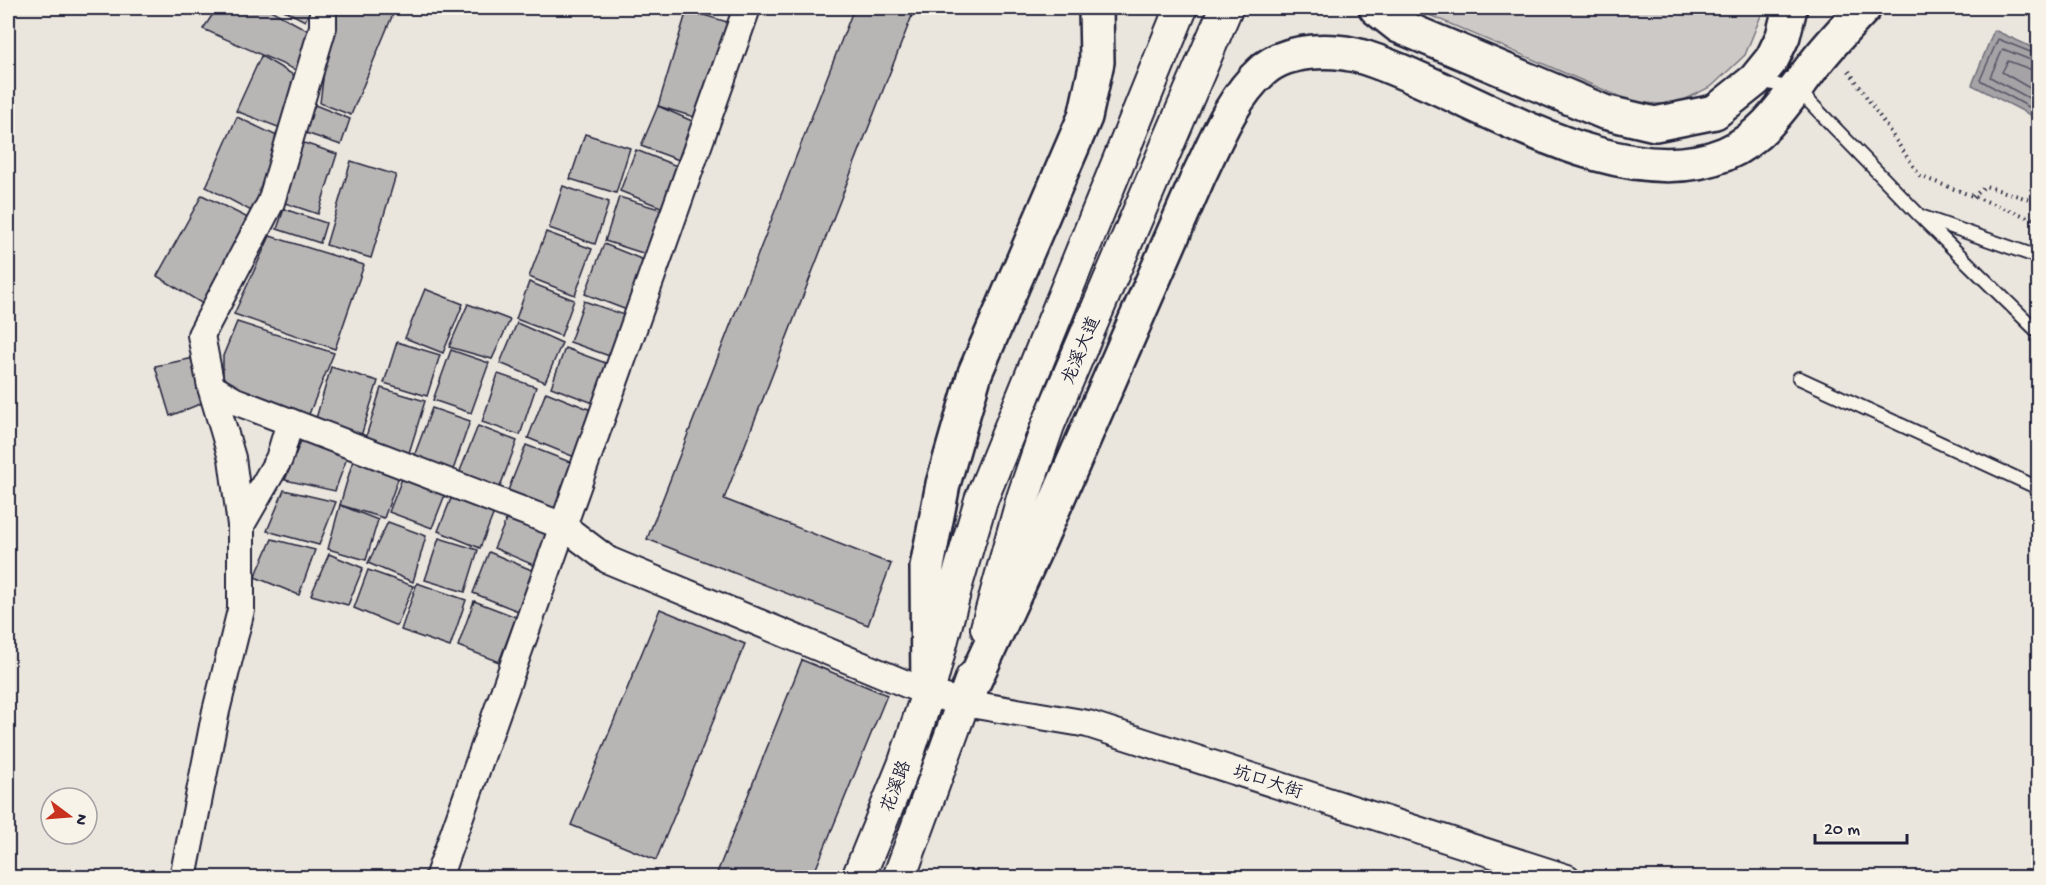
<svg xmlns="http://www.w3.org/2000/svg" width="2046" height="885" viewBox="0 0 2046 885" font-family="'Gochi Hand','LXGW WenKai TC',sans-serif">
<rect width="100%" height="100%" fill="#eae6de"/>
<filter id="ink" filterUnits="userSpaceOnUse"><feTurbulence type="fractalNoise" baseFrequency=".0167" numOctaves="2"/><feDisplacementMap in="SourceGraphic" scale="12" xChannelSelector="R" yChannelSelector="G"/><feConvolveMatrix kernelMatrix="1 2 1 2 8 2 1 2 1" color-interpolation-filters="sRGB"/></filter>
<g filter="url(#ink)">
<polygon fill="#cdc9c6" stroke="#787680" stroke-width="1.5" points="1413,8 1764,8 1745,55 1712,86 1674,105 1632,102"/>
<polygon fill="#a6a3a6" stroke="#716f7b" stroke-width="1.5" points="1994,30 2038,50 2038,119 1972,85"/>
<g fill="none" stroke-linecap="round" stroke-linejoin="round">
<g stroke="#575666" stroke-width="1.5">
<polyline points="2038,55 1998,39 1980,80 2038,112"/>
<polyline points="2038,63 2003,49 1990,77 2038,103"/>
<polyline points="2038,72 2008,61 2002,72 2038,93"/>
</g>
</g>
<g fill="#b8b6b5" stroke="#22223b" stroke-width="1.5">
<polygon points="217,8 267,8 309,31 298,71 203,29"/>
<polygon points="280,8 311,8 305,21"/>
<polygon points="332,8 373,8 393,14 351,115 320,103"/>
<polygon points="854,8 915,8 724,499 891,564 868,625 647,539"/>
<polygon points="687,10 734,24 704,120 658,106"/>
<polygon points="261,56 304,81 286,130 236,111"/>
<polygon points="315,105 350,119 341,145 303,132"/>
<polygon points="658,106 701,125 687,163 641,146"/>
<polygon points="237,117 283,139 255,213 206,187"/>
<polygon points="585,134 630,148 616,193 570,179"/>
<polygon points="301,142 337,154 318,214 282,202"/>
<polygon points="636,150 687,170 671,211 620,191"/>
<polygon points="351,161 396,175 371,258 326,245"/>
<polygon points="563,186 609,202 595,244 549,228"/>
<polygon points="202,195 252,220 206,306 157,276"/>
<polygon points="619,197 666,211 652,256 605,241"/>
<polygon points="284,209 326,223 320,243 277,229"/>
<polygon points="546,232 592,249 575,295 529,277"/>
<polygon points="270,236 364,265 335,349 234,314"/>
<polygon points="604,244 651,263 632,312 585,294"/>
<polygon points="529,282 574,300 561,336 516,319"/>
<polygon points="425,289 463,304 443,353 405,338"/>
<polygon points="584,301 630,317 615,358 570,342"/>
<polygon points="468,304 510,320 492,359 449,347"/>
<polygon points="237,322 334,353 307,419 241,390 223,377 223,356"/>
<polygon points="517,323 562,343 545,382 500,363"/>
<polygon points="397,342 440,355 427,396 384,383"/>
<polygon points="565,348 611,365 596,404 551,387"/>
<polygon points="451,350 489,363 471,413 433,400"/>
<polygon points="199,357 210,400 170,416 155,366"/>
<polygon points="331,367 378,381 361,436 315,422"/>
<polygon points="498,374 536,387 520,435 482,422"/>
<polygon points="381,388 425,401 409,453 365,440"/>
<polygon points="546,392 596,412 577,458 528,438"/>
<polygon points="432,408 470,421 452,473 413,459"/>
<polygon points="478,426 517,441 498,492 458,476"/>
<polygon points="303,436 349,452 335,491 285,480"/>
<polygon points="526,445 575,464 557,512 507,493"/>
<polygon points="356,450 402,468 384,518 340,505"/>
<polygon points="405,471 448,487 432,528 389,512"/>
<polygon points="455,489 497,505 480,548 438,531"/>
<polygon points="284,490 336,502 319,545 267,531"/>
<polygon points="340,505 378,520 366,560 328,549"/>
<polygon points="510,511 553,530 538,567 494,548"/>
<polygon points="388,522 426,536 413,582 368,563"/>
<polygon points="439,538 478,550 465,592 425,580"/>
<polygon points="272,539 315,550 299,595 255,577"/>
<polygon points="489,552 534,571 518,611 473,593"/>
<polygon points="329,554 363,568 348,605 311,595"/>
<polygon points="368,570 413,586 397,626 354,608"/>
<polygon points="417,583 466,600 450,647 401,630"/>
<polygon points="474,601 516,617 499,662 458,646"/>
<polygon points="660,609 745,644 656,860 571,825"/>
<polygon points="802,660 887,695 812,878 715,878"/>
</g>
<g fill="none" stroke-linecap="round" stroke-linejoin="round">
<defs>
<g id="service">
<polyline points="1759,81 1797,89 1920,216 2038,257"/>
<polyline points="1923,219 2038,332"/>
<polyline points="1799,378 2038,488"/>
</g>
<g id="minor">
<polyline points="323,8 323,27 271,202 201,335 211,387 235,401 563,526 608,560 928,693 964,703 1088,724 1567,878"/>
<polyline points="241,525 279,459 290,422"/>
<polyline points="183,878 216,711 241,610 241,525 232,458 211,387"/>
<polyline points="438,878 747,8"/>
</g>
<g id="tertiary">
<polyline points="987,628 1023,498 1048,425 1226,8"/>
<polyline points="858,878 904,765 928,693 956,585 981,500 1181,8"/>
<polyline points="899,878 972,678"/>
</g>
<g id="primary">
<polyline points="1376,8 1399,26 1604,112 1655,124 1715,112 1755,80 1772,59 1783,36 1790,8"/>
<polyline points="928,693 927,567 943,484 975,373 1085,117 1097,62 1096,8"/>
<path d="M 964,703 L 1040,539 L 1199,175 C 1216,140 1232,98 1262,71 C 1287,48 1335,48 1366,58 C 1468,91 1616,199 1725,154 C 1767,136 1789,96 1816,62 C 1831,43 1848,25 1864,8"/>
</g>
</defs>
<use href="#service" stroke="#22223b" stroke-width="16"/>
<use href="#minor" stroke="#22223b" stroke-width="30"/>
<use href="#tertiary" stroke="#22223b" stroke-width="36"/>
<use href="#primary" stroke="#22223b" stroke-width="38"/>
<g stroke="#22223b" stroke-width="4" stroke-dasharray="1.5 4.5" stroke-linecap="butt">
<polyline points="1849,71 1920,176 2038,221"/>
<polyline points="1973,197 1985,186 2038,202"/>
</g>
<use href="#service" stroke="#f7f3e8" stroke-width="12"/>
<use href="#minor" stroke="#f7f3e8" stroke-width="26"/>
<use href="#tertiary" stroke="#f7f3e8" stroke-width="32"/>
<use href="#primary" stroke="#f7f3e8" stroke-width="33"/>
</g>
</g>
<g text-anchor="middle" stroke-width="4.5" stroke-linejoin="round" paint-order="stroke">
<g font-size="18" fill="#22223b" stroke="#f7f3e8">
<text transform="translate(1080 350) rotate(-67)" y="6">龙溪大道</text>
<text transform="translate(1268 781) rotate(18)" y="6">坑口大街</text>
<text transform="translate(895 786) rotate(-69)" y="6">花溪路</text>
</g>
</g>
<rect width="2046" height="885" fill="none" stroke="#f7f3e8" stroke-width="30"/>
<rect x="15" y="15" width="2016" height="855" fill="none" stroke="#22223b" stroke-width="2" filter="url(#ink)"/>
<g transform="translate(69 816) rotate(106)"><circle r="28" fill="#f7f3e8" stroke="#a29fa3" stroke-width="1.5"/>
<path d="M0-4.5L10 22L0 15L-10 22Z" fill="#c8321e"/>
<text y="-9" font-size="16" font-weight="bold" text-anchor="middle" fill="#22223b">N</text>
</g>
<path d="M1815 834v9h92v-9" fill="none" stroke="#22223b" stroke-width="3"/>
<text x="1824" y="834" font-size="18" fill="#22223b" stroke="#f7f3e8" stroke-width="4.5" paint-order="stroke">20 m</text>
</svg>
